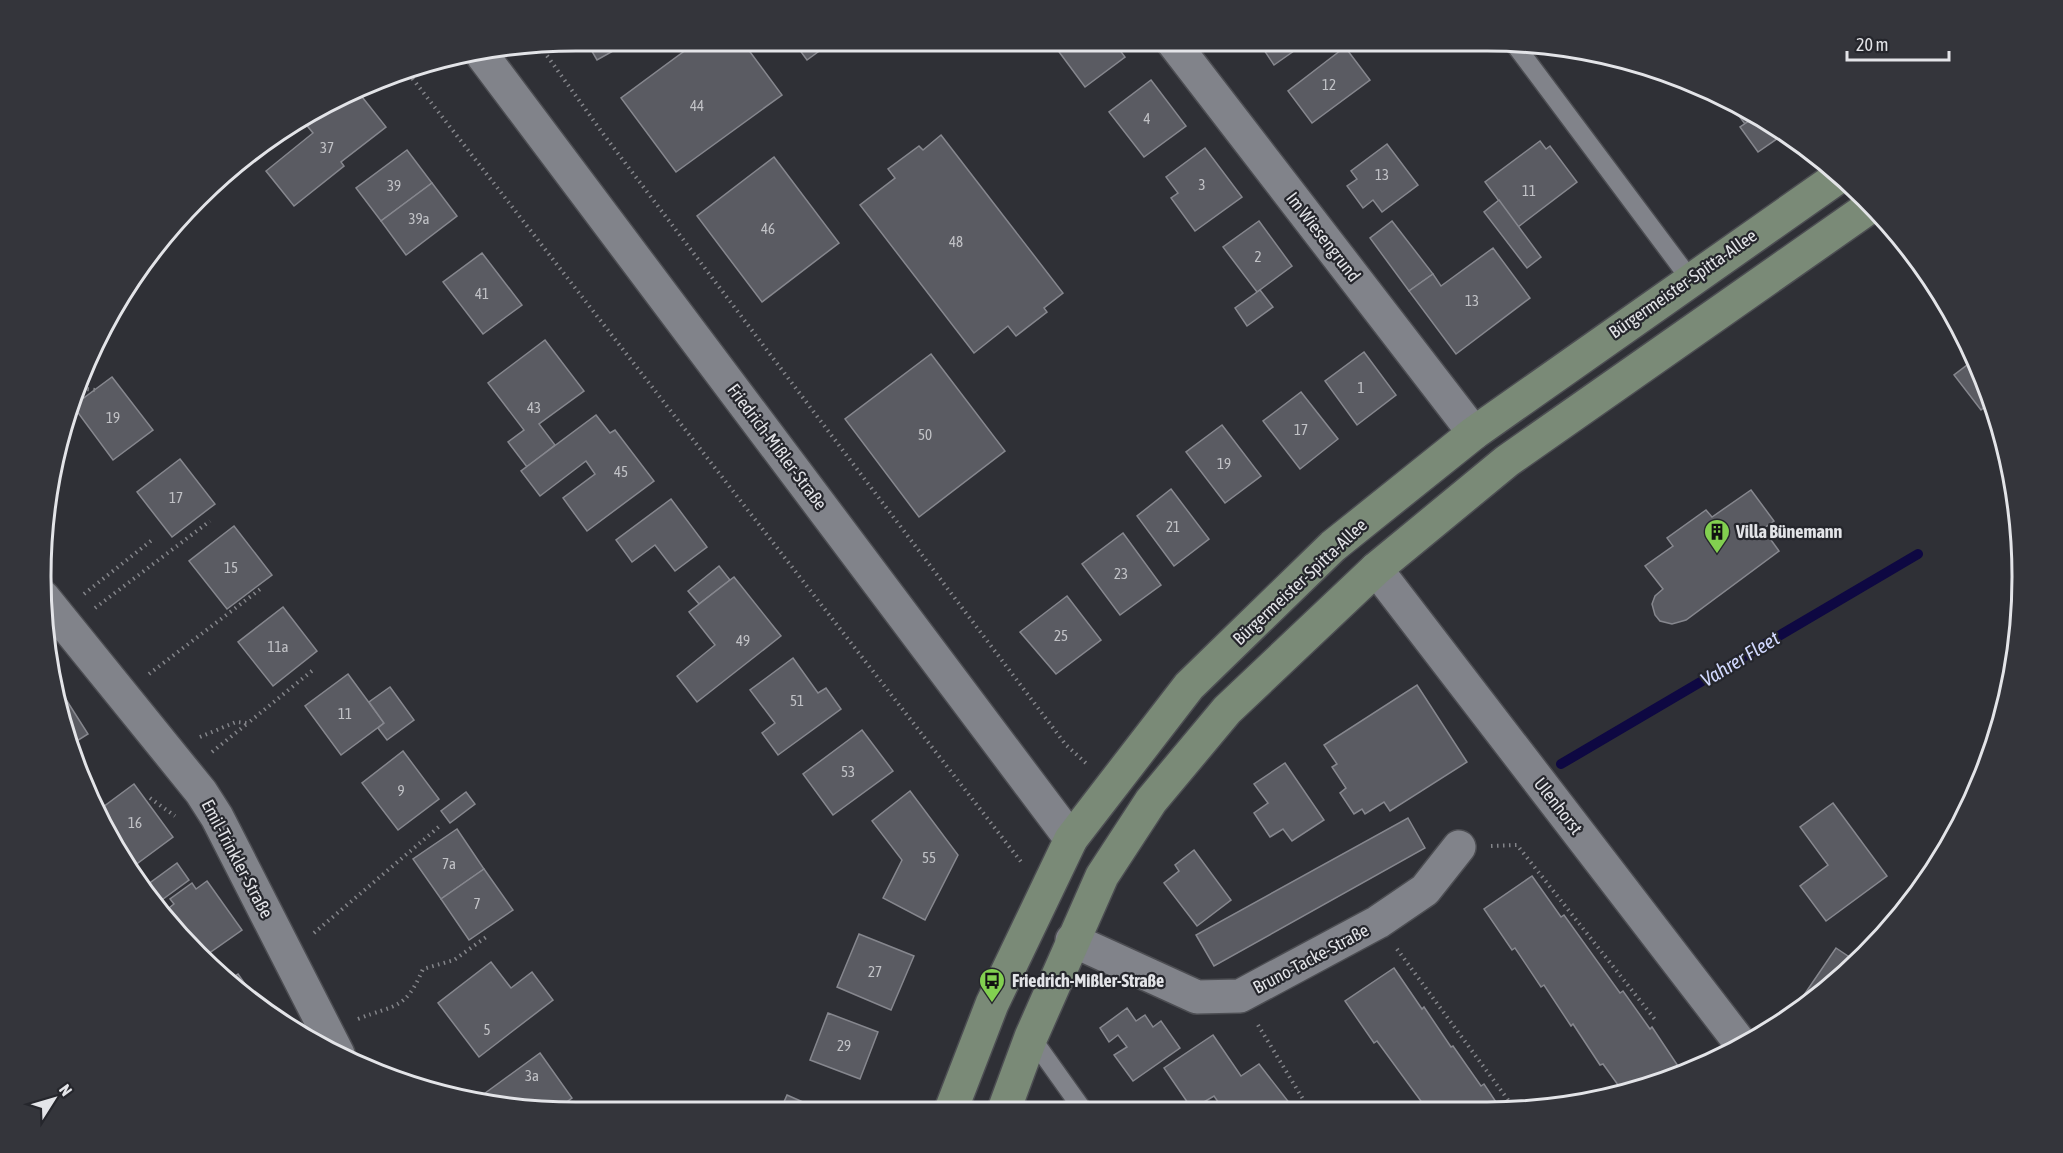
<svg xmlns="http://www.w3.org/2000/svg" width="2063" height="1153" viewBox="0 0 2063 1153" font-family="'Asap Condensed',sans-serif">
<rect width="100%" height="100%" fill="#2f3036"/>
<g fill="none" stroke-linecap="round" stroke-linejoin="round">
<polyline stroke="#0e0842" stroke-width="10" points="1561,764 1918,554"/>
</g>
<g fill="#5a5b62" stroke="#86878e" stroke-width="1.5">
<polygon points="586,41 631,41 597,60"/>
<polygon points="698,41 742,41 782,95 676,172 621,98"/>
<polygon points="782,41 833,41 807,60 796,45 789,50"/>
<polygon points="945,41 963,41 951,50"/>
<polygon points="1051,41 1113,41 1125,57 1085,87"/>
<polygon points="1258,41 1308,41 1274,65"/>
<polygon points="1345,47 1370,80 1312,123 1288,91"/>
<polygon points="1151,80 1186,126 1144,157 1109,112"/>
<polygon points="359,93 386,127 341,162 344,166 294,206 266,171 313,133 304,122"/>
<polygon points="1728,101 1755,112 1758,115 1745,124"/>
<polygon points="1758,115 1784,134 1758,152 1740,127"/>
<polygon points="941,135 1063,293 1044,308 1047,312 1016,336 1008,326 974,353 860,205 895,178 888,169 919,146 923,150"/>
<polygon points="1540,141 1546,149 1550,146 1577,182 1518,227 1485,182"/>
<polygon points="1387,144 1418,185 1382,212 1373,200 1363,208 1347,186 1357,179 1351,171"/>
<polygon points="1205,148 1242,197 1195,231 1171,198 1178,193 1166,177"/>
<polygon points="407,150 432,183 381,221 356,188"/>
<polygon points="774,157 839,243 762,302 697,216"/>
<polygon points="432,183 457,216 406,255 381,221"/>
<polygon points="1499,200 1541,257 1527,268 1484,212"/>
<polygon points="1259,221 1292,266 1257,292 1223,247"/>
<polygon points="1392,221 1433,274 1409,291 1370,238"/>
<polygon points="1493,248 1530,298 1456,354 1409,291 1433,274 1441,286"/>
<polygon points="482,253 522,305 483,334 443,282"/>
<polygon points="1260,290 1273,307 1247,326 1235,308"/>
<polygon points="545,340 584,391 539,424 555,445 527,467 508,442 524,430 488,383"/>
<polygon points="1364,352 1396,395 1357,425 1325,381"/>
<polygon points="931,354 1005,451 919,517 845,419"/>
<polygon points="1975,359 1991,402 1981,410 1954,375"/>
<polygon points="112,377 153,430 113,460 73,406"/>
<polygon points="1301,392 1338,439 1300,469 1263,421"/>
<polygon points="596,415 610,433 615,430 654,481 587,531 563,498 595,474 586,461 540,496 521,471"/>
<polygon points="1222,425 1261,476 1225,503 1186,452"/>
<polygon points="180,459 215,504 172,537 137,492"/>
<polygon points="1171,489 1209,539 1174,566 1137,516"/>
<polygon points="1751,490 1774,521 1763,529 1779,551 1686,620 1672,624 1660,621 1655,615 1652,604 1655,596 1663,589 1645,566 1673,546 1667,538 1706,510 1712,517"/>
<polygon points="671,499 707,547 675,571 655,545 632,562 616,540"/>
<polygon points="234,526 272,575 227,609 189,561"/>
<polygon points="1123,533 1161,585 1120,615 1082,564"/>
<polygon points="719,566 730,580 699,604 688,591"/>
<polygon points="734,577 781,636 697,702 677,676 715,645 689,612"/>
<polygon points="1067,596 1101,640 1056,674 1020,632"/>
<polygon points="283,607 317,651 273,686 238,642"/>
<polygon points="793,658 818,693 826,688 841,709 778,755 762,733 775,723 750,690"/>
<polygon points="348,674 384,723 341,755 305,706"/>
<polygon points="1417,685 1467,762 1390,811 1384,802 1365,814 1362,809 1354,814 1340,793 1346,788 1332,767 1337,764 1324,745"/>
<polygon points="390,687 414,720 387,740 378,728 384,723 369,702"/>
<polygon points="60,690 88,734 72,744"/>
<polygon points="862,730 893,771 833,815 803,774"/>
<polygon points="403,751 439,799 398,830 362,783"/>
<polygon points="1285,763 1324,820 1292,841 1283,829 1270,837 1254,813 1268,803 1254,784"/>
<polygon points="134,784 173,837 134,866 99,810"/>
<polygon points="910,791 958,855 925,920 883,898 902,860 872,821"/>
<polygon points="466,792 475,804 450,823 441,811"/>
<polygon points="1833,803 1887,876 1826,921 1800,886 1828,865 1800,827"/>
<polygon points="1408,818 1425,848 1214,966 1196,935"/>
<polygon points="457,829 484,869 441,899 413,859"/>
<polygon points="1194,850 1231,900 1197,926 1164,883 1179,871 1175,865"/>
<polygon points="177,863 189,880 159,902 147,885"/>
<polygon points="484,869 513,910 469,940 441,899"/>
<polygon points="1532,876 1561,917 1564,915 1620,993 1623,991 1650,1029 1652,1027 1682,1072 1659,1084 1623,1092 1603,1064 1600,1065 1573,1024 1571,1026 1544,985 1541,987 1515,948 1512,950 1484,909"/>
<polygon points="207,881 242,930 205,956 181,936 164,912 174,904 170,899 192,883 196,889"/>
<polygon points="859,934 914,956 891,1010 837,987"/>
<polygon points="1836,948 1857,962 1793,1015 1791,1014"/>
<polygon points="491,962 511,988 532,972 553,1000 479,1057 438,1003"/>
<polygon points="1394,968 1422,1009 1424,1007 1451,1047 1453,1046 1481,1086 1484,1084 1500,1108 1426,1108 1377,1041 1374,1043 1345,1001"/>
<polygon points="238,974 252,994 232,978"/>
<polygon points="1127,1008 1136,1021 1145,1015 1153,1027 1161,1021 1180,1048 1133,1081 1114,1055 1127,1047 1118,1035 1109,1042 1100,1028"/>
<polygon points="828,1013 878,1032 860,1079 810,1060"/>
<polygon points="1213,1035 1241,1076 1259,1064 1294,1109 1223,1109 1214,1096 1192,1109 1164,1068"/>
<polygon points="540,1053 572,1098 554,1111 477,1099"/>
<polygon points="787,1095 821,1110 780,1111"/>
</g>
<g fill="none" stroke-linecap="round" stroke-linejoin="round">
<defs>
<g id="service">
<polyline points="1513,42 1690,279"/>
<polyline points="1031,1037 1083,1110"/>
</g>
<g id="minor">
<polyline points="1172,41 1474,433"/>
<polyline points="483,56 1071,839"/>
<polyline points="1376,569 1741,1044"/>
<polyline points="43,597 201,792 217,817 338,1054"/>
<polyline points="1072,940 1197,997 1240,996 1378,922 1425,890 1459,847"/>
</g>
<g id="secondary">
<polyline points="951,1110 992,1004 1071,839 1189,686 1333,546 1474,433 1841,175"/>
<polyline points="1004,1110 1031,1037 1102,876 1151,801 1227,710 1376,569 1507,461 1871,206"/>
</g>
</defs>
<use href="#service" stroke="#4c4d52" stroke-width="21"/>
<use href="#minor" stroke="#4c4d52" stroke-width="36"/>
<use href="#secondary" stroke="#4c4d52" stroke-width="36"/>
<g stroke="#84858a" stroke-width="4" stroke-dasharray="1.5 4.5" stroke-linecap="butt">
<polyline points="540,46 604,135 1066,745 1087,764"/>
<polyline points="405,69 1022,863"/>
<polyline points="78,396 86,389 95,390"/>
<polyline points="84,594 152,540"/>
<polyline points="95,608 210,521"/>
<polyline points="149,674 263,587"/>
<polyline points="200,737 236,722 248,723 313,670"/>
<polyline points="212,752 248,723"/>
<polyline points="150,798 175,816"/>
<polyline points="1491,846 1517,845 1657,1022"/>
<polyline points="314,933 441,825"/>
<polyline points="1397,949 1514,1108"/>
<polyline points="1865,951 1868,953"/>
<path d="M 358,1019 C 395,1004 405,1011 423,969 L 454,960 L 489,935"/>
<polyline points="1258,1025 1309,1109"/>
</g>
<use href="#service" stroke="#81838a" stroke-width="18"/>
<use href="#minor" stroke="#81838a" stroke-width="33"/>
<use href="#secondary" stroke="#7a8a77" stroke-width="33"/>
</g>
<defs>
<symbol id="building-pin" viewBox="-11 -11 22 30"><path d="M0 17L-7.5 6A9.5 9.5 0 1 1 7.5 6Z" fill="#82d050" stroke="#25262c"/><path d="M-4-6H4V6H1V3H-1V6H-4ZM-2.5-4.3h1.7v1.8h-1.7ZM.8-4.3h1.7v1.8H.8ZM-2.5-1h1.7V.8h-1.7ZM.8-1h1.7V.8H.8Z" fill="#111"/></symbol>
<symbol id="bus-pin" viewBox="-11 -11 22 30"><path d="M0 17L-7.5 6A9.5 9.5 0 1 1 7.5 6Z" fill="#82d050" stroke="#25262c"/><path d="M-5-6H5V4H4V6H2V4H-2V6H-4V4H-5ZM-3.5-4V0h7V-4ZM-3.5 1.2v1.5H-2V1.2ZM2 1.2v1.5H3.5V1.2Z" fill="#111"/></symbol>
</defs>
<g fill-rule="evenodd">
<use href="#building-pin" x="1702" y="517" width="30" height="40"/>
<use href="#bus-pin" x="977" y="966" width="30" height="40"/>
</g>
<g text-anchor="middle" stroke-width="4.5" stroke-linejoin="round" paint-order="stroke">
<g font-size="15" fill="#c1c2c6">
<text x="1329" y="90">12</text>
<text x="697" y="111">44</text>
<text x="1147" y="124">4</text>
<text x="327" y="153">37</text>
<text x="1382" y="180">13</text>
<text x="1202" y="190">3</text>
<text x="394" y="191">39</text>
<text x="1529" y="196">11</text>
<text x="419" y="224">39a</text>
<text x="768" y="234">46</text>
<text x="956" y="247">48</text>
<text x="1258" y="262">2</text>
<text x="482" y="299">41</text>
<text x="1472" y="306">13</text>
<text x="1361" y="393">1</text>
<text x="534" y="413">43</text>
<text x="113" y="423">19</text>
<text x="1301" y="435">17</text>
<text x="925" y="440">50</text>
<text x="1224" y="469">19</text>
<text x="621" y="477">45</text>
<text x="176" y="503">17</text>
<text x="1173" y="532">21</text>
<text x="231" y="573">15</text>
<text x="1121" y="579">23</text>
<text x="1061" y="641">25</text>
<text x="743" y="646">49</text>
<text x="278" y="652">11a</text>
<text x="797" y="706">51</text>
<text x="345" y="719">11</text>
<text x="848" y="777">53</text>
<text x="401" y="796">9</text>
<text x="135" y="828">16</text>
<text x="929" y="863">55</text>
<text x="449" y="869">7a</text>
<text x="477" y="909">7</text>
<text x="875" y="977">27</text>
<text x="487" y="1035">5</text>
<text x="844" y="1051">29</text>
<text x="532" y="1081">3a</text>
</g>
<g font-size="18" fill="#e3e4e8" stroke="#25262c">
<text transform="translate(1323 237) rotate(52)" y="6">Im Wiesengrund</text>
<text transform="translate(1683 284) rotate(-35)" y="6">Bürgermeister-Spitta-Allee</text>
<text transform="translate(777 447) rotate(53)" y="6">Friedrich-Mißler-Straße</text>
<text transform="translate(1300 582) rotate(-43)" y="6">Bürgermeister-Spitta-Allee</text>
<text transform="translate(1558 806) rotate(52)" y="6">Ulenhorst</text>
<text transform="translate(237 859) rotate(62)" y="6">Emil-Trinkler-Straße</text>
<text transform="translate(1311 959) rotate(-28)" y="6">Bruno-Tacke-Straße</text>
</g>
<g font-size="18" font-weight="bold" fill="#e3e4e8" stroke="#25262c" text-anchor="start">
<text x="1736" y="538">Villa Bünemann</text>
<text x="1012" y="987">Friedrich-Mißler-Straße</text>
</g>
<g font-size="20" font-style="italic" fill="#d1d8fe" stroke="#25262c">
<text transform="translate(1740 659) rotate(-31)" y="7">Vahrer Fleet</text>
</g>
</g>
<path d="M0 0H2063V1153H0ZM576 51H1487A525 525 0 0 1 2012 576V577A525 525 0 0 1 1487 1102H576A525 525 0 0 1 51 577V576A525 525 0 0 1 576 51Z" fill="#34353b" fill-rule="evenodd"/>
<path fill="none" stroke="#e3e4e8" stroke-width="3" d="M576 51H1487A525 525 0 0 1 2012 576V577A525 525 0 0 1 1487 1102H576A525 525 0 0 1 51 577V576A525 525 0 0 1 576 51Z"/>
<g transform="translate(54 1099) rotate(53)" stroke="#25262c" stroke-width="4.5" paint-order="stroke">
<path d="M0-4.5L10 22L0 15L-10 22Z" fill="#e3e4e8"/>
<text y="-9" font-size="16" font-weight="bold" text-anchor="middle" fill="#e3e4e8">N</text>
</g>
<path d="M1847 51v9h102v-9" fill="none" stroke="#e3e4e8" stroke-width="3"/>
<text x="1856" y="51" font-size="18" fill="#e3e4e8" stroke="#25262c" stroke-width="4.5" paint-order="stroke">20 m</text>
</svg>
